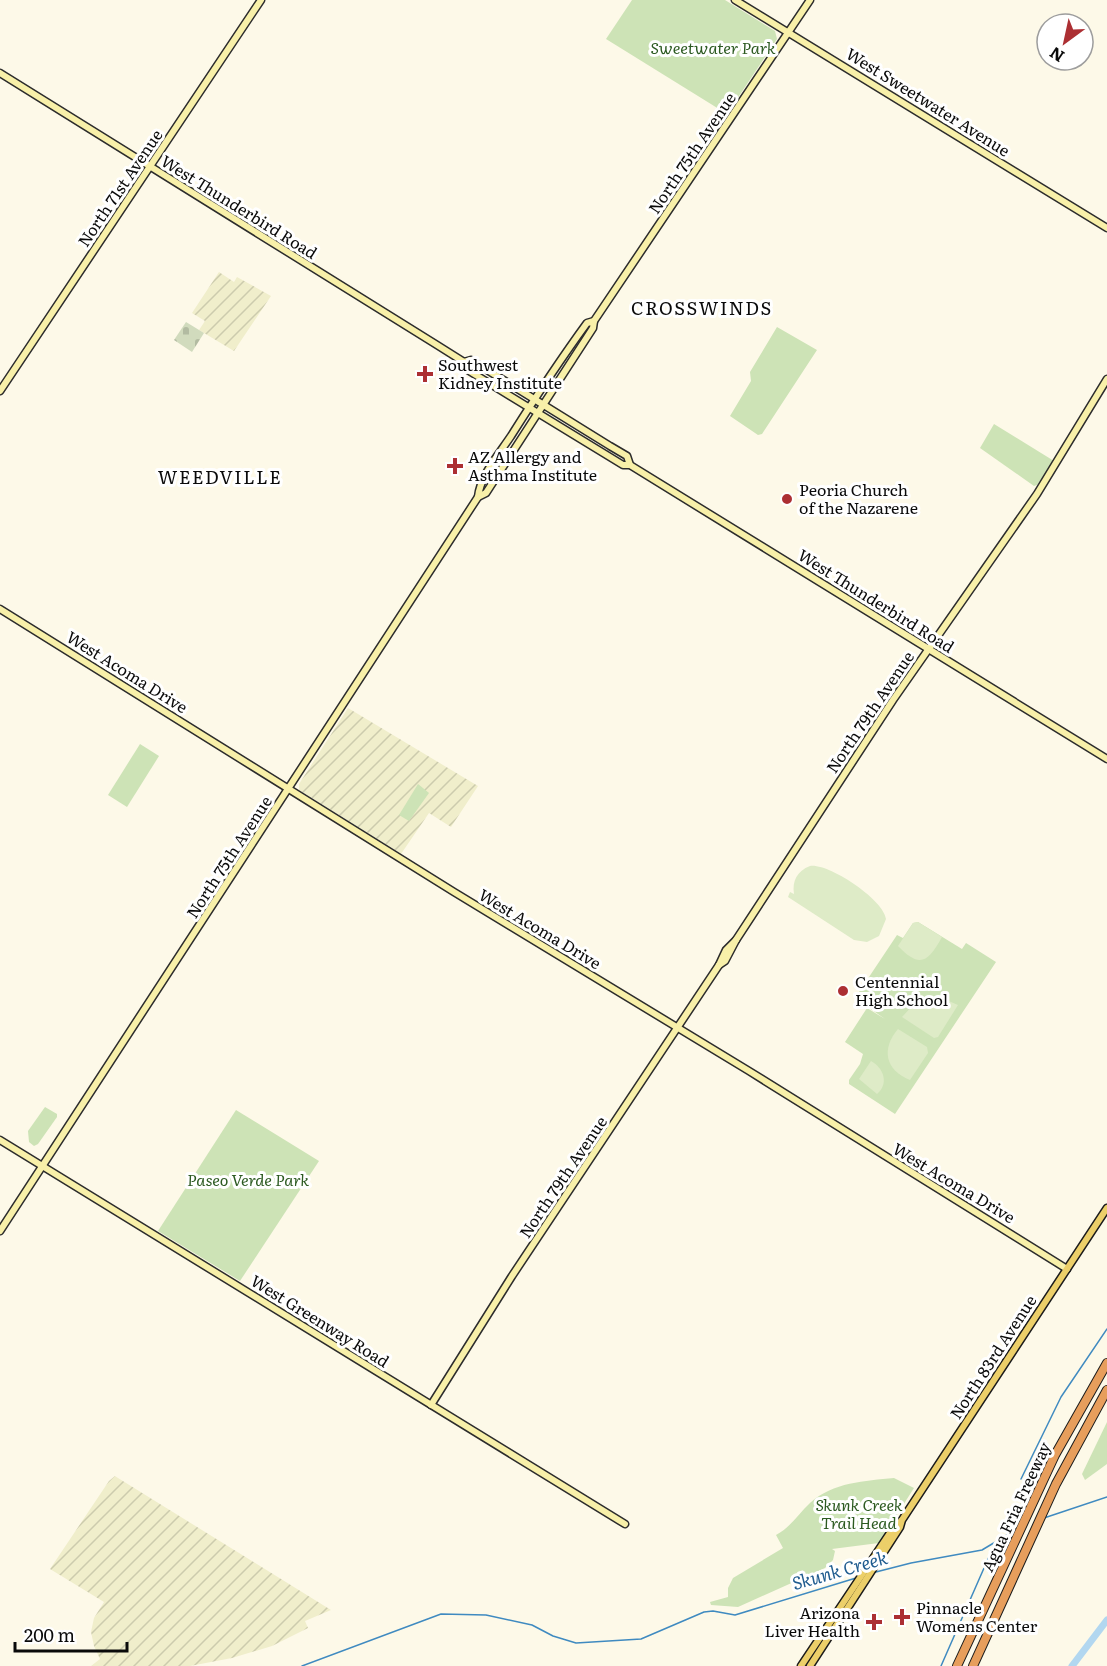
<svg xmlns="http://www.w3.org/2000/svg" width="1107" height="1666" viewBox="0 0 1107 1666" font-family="Literata,serif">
<defs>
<pattern id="farmland-furrows" width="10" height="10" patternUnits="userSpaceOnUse" patternTransform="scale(1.5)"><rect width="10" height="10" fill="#f0eecb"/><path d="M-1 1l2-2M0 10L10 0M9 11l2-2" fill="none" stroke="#cccbad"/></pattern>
<pattern id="cemetery-stones" width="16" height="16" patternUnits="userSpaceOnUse" patternTransform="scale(1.5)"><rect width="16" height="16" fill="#d1dbbd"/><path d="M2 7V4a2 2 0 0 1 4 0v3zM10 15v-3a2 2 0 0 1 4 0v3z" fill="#b2bba1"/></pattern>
</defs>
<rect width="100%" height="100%" fill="#fdf9e8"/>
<g fill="url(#farmland-furrows)">
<polygon points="219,272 234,282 237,277 271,296 234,351 199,330 205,321 192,313"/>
<polygon points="348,708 478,786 451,827 429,813 401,854 299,790 299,784"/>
<polygon points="115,1476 118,1478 331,1610 305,1621 308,1628 272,1646 232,1658 190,1666 91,1666 100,1659 94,1646 91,1632 94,1618 104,1602 50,1569 109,1481"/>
</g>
<g fill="#cde3b6">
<polygon points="632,0 725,0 775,31 777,39 727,114 606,39"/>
<polygon points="777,327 817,350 762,434 758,435 730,416 751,381 750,372"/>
<polygon points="994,424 1054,461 1037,485 1034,486 980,448"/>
<polygon points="140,744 159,756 127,807 108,795"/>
<polygon points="418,784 429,793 409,821 399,815"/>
<polygon points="918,922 962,949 966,943 996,962 895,1114 849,1084 849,1080 860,1064 863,1054 845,1042 867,1008 885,1019 855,998 897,935 903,938 913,923"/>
<polygon points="45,1107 57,1114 57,1117 38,1144 34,1146 29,1142 28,1131"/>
<polygon points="236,1110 319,1161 240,1281 158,1231"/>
<polygon points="1107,1422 1107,1464 1085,1480 1082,1474"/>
<path d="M 894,1478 L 914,1488 L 879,1543 L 832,1549 L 835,1551 L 833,1560 L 825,1568 L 738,1607 L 711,1605 L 710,1602 L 728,1597 L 728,1588 L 733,1578 L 783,1548 L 776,1535 C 791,1527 798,1514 810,1503 C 833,1482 865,1481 894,1478 Z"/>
</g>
<polygon fill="url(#cemetery-stones)" points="186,322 204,333 192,352 174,340"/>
<g fill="#deebc7">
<path d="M 810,866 C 829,863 884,900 886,919 L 879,936 L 867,942 L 854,940 L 788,897 L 790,892 L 794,894 C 792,881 797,871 810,866 Z"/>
<path d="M 918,922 L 942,937 C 928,962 920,969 898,946 L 913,923 Z"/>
<polygon points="927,998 944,999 958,1005 938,1037 934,1038 902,1017 914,1004"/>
<path d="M 898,1029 L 927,1047 L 928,1053 L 910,1080 C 885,1070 881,1049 898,1029 Z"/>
<path d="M 871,1061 C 884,1068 889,1084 877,1094 L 859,1079 Z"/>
</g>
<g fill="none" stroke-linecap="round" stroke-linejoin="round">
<g stroke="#3f8ac0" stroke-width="1.5">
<polyline points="1021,1479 1061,1397 1107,1329"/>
<polyline points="1044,1518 1107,1497"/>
<polyline points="872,1573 911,1563 982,1550 1017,1529"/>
<polyline points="302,1666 441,1614 486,1615 532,1625 553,1636 576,1643 641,1639 704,1612 713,1611 735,1615 856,1578"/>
<polyline points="941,1666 995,1543"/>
</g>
<polyline stroke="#b2d7f0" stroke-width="7" points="1072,1666 1107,1620"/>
<defs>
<g id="secondary">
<polyline points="735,0 1107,228"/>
<polyline points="0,73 437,345 464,362 466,369 623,465 630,465 1107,759"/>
<polyline points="464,362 471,360 610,446 627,456 630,465"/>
<polyline points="0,391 261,0"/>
<polyline points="478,497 486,493 593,328 594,321 810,0"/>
<polyline points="0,609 454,892 749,1071 1067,1269"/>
<polyline points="719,965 725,961 736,940"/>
<polyline points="0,1140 625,1524"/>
<path d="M 0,1231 L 478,497 C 480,476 499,454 511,436 C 535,398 560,360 587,323 L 594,321"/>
<polyline points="431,1405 512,1276 719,965 726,950 736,940 893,700 1037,494 1107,379"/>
</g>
<g id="primary">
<polyline points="801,1666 890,1533 901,1521"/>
<polyline points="810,1666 900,1527 902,1520 1107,1208"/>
</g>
<g id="highway">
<polyline points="957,1666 1055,1455 1107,1363"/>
<polyline points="973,1666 1056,1484 1107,1390"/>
</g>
</defs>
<use href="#secondary" stroke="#2c2c2c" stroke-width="9"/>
<use href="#primary" stroke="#1b1b1b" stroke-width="9"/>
<use href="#highway" stroke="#1b1b1b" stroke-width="10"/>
<use href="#secondary" stroke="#f8f0a9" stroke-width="6"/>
<use href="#primary" stroke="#eccf69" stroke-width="6"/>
<use href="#highway" stroke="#e79e5c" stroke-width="8"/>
</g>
<g fill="#ac2f33" stroke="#fff" stroke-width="2">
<path d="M422 365h6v6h6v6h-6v6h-6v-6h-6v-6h6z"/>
<path d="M452 457h6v6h6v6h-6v6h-6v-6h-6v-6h6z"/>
<circle cx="787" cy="499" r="6"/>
<circle cx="843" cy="991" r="6"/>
<path d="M899 1608h6v6h6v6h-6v6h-6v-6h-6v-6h6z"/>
<path d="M871 1613h6v6h6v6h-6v6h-6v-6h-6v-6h6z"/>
</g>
<g text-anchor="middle" stroke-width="6" stroke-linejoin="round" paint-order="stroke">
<g font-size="16" font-style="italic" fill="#2c5a21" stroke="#fff">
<text x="713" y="54">Sweetwater Park</text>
<text x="248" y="1186">Paseo Verde Park</text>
<text x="859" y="1511">Skunk Creek<tspan x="859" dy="18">Trail Head</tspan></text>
</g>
<g font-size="16" fill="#0a0a0a" stroke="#fff">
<text transform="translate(928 102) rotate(32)" y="6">West Sweetwater Avenue</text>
<text transform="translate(692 153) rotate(-56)" y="6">North 75th Avenue</text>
<text transform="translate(120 188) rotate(-56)" y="6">North 71st Avenue</text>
<text transform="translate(239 207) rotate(32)" y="6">West Thunderbird Road</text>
<text transform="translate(876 601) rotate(32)" y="6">West Thunderbird Road</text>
<text transform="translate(127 672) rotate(32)" y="6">West Acoma Drive</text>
<text transform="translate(870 712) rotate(-56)" y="6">North 79th Avenue</text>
<text transform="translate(229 857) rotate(-57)" y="6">North 75th Avenue</text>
<text transform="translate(540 929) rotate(31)" y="6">West Acoma Drive</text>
<text transform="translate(563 1177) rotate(-56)" y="6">North 79th Avenue</text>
<text transform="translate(954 1183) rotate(31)" y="6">West Acoma Drive</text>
<text transform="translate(320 1321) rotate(32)" y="6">West Greenway Road</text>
<text transform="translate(993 1357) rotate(-57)" y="6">North 83rd Avenue</text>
<text transform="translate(1016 1507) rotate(-65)" y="6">Agua Fria Freeway</text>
</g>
<g font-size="16" fill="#0a0a0a" stroke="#fff" text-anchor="start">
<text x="438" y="371">Southwest<tspan x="438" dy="18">Kidney Institute</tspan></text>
<text x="468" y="463">AZ Allergy and<tspan x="468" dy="18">Asthma Institute</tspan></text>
<text x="799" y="496">Peoria Church<tspan x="799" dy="18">of the Nazarene</tspan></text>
<text x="855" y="988">Centennial<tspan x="855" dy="18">High School</tspan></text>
<text x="916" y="1614">Pinnacle<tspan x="916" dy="18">Womens Center</tspan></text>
<text x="860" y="1619" text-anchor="end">Arizona<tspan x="860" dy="18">Liver Health</tspan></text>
</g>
<g font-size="18" letter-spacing="1.5" fill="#0a0a0a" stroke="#fff">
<text x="702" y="315">CROSSWINDS</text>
<text x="220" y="484">WEEDVILLE</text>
</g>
<g font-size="18" font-style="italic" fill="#205c8f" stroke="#fff">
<text transform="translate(840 1571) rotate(-16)" y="6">Skunk Creek</text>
</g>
</g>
<g transform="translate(1065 42) rotate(213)"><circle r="28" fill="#ffffff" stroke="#9d9d9d" stroke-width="1.5"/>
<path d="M0-4.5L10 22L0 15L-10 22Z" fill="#ac2f33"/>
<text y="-9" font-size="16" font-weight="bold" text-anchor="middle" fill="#0a0a0a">N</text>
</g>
<path d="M15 1642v9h112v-9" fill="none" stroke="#0a0a0a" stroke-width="3"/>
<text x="24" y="1642" font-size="18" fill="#0a0a0a" stroke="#ffffff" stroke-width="4.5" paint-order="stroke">200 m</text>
</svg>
